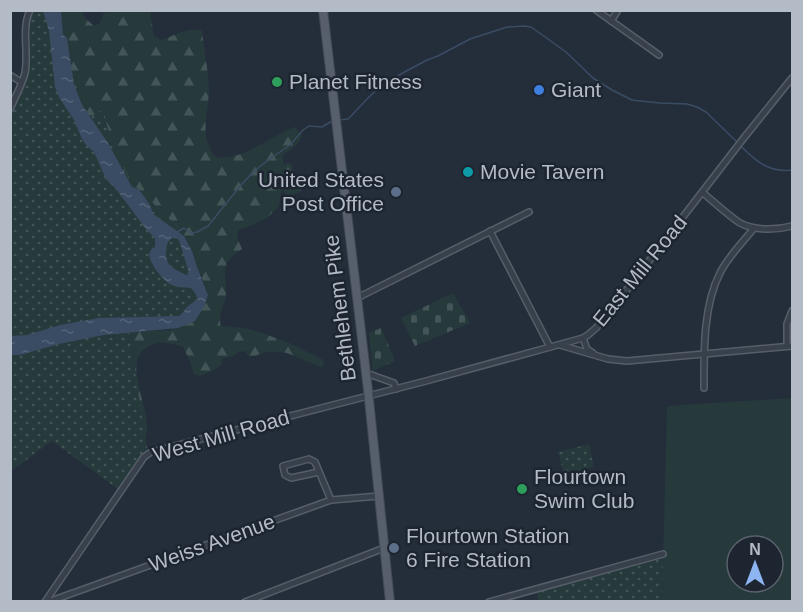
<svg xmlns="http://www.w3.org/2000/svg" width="803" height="612" viewBox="0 0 803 612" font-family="Arial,sans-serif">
<defs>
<pattern id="forest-firs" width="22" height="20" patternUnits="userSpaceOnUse" patternTransform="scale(1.5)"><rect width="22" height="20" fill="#263a3c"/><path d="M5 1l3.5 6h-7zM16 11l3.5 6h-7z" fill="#435557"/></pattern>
<pattern id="cemetery-stones" width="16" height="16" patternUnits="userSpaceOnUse" patternTransform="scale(1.5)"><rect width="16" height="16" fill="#263a3c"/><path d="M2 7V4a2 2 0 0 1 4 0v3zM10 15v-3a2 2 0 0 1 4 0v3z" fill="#435557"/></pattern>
<pattern id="park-dots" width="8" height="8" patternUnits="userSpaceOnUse" patternTransform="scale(1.5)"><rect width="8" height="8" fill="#263a3c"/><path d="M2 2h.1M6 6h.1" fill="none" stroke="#435557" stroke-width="1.8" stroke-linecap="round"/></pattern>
<pattern id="water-ripples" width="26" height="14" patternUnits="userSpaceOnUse" patternTransform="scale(1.5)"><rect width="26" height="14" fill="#3a4c63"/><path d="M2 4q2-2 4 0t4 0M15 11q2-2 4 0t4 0" fill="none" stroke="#546478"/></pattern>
</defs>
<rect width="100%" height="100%" fill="#242e3b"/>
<path fill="#263a3c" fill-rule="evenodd" d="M 792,398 L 792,601 L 662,602 L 667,406 ZM 737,546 L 773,546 L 773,582 L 737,582 Z"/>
<path fill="url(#forest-firs)" d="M 61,11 L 82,11 L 85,18 L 94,26 L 99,24 L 104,13 L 121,11 L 147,11 L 150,12 L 154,36 L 161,40 C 173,36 190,26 202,31 C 204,50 208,69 209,88 C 209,113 198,134 215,157 C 244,162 269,136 295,127 L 302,136 C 300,144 290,150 283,155 L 283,164 L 290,163 L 292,165 L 293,183 L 300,187 L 301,191 L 293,195 L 287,196 L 283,190 L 281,192 L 279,206 L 267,218 L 245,228 L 242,228 L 238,231 L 237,237 L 242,249 C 236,255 228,257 226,266 C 223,275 227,285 226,294 C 225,305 217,315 221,326 L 245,328 L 265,334 L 289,343 L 323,360 L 324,364 L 321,367 L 287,353 L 281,352 L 265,352 L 255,356 L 249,356 L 245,351 L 238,352 L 235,355 L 222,359 L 222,364 L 214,370 L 199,376 L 194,374 L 189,359 L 183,347 C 170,343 158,340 147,347 C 119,364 156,414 145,439 L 10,355 L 122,332 L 169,330 L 195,321 L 207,301 L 207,290 L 197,267 L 189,244 L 184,236 L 171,225 L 132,187 L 104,139 L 82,106 L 74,84 L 71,70 L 70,52 L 63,35 Z"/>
<g fill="url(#cemetery-stones)">
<polygon points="453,293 470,323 415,346 401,318"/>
<polygon points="381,328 395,361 373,371 369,333"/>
</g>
<g fill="url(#park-dots)">
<polygon points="30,11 49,11 89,118 103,109 113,149 132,183 178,227 194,260 202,284 201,297 189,319 128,327 147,448 118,489 52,441 11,471 10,116 22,91 29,69"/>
<polygon points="589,444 594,467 564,474 558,452"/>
<polygon points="663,554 662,601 539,601 536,589"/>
</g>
<path fill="url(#water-ripples)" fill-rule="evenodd" d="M 43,11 L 61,11 L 63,35 L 67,38 L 74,84 L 82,105 L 108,143 L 132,187 L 138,189 L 143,195 L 150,205 L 153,214 L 184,236 L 192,251 L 197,267 L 208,295 L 204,307 L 195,321 L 178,328 L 104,335 L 59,344 L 20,355 L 11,355 L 11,336 L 27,335 L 60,325 L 99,318 L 179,316 C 182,314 184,311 186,308 C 194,300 203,301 191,288 C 184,287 178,288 172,285 C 163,281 150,264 149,254 L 151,250 L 155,247 L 155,238 L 146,229 L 116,189 L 106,179 L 94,152 L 86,145 L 81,137 L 74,120 L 60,99 L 55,87 L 49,31 ZM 172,238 L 178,239 L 180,243 L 189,273 L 187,275 C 175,270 165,266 166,251 C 167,244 167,242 172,238 Z"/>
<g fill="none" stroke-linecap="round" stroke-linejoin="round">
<g stroke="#3a4c63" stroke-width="1.5">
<polyline points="338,120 348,119 369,97 378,89 399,75 427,60 438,56 470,39 507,27 524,26 531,27 541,34 566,52 593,78 612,90 632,100 659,103 687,104 697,107 706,112 738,143"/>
<path d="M 742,147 C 756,162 771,173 792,170"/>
<polyline points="177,232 184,228 191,233 197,232 208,226 241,185 254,171 271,158 290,145 303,130 309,126 322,127 334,120"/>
</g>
<defs>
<g id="minor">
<polyline points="596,10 659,55"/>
<polyline points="611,21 618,10"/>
<polyline points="10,75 21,82"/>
<path d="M 10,109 C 15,97 22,85 25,73 C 29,53 21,29 30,10"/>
<path d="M 703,193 C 714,202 729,216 740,223 C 755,231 777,230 792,226"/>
<polyline points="490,231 550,347"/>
<polyline points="357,298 529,212"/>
<polyline points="583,338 587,349 593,353"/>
<polyline points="560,345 608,359 627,361 792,346"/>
<polyline points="787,346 787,324 792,311"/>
<polyline points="366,373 394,383 396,389"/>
<path d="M 704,388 C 704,352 703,306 720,273 C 727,258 744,241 754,228"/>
<polyline points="319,472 291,478 285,475 283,466 309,459 315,462 331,500"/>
<polyline points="45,602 144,457 151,452 426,381 583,338 588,335 596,328 612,309 743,139 792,78"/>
<polyline points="48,602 331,500 379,496"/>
<polyline points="245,602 384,548"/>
<polyline points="489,602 663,554"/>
</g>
<polyline id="primary" points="323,10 368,390 390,602"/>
</defs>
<use href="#minor" stroke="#565e69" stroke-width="8"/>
<use href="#primary" stroke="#414954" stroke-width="10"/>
<use href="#minor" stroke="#38404b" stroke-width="5"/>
<use href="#primary" stroke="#565f6b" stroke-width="8"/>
</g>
<g fill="#2e9e5b" stroke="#1d2530" stroke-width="2">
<circle cx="277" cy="82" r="6"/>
<circle cx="522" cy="489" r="6"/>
</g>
<circle fill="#3f7fe0" stroke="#1d2530" stroke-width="2" cx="539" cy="90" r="6"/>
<circle fill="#0f9aa8" stroke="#1d2530" stroke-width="2" cx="468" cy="172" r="6"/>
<g fill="#5c6f8a" stroke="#1d2530" stroke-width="2">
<circle cx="396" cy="192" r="6"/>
<circle cx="394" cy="548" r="6"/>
</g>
<g text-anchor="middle" stroke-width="5" stroke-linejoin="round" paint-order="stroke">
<g font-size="21" fill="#b3bbc7" stroke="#1d2530" text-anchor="start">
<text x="289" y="89">Planet Fitness</text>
<text x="551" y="97">Giant</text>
<text x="480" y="179">Movie Tavern</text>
<text x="384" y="187" text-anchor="end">United States<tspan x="384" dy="24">Post Office</tspan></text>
<text x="534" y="484">Flourtown<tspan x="534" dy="24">Swim Club</tspan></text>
<text x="406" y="543">Flourtown Station<tspan x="406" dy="24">6 Fire Station</tspan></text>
</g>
<g font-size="21" fill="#b3bbc7" stroke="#1d2530">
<text transform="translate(640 271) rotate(-51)" y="7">East Mill Road</text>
<text transform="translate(340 308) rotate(-97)" y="7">Bethlehem Pike</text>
<text transform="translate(221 436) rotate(-16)" y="7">West Mill Road</text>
<text transform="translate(212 543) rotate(-20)" y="7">Weiss Avenue</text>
</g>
</g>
<rect width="803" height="612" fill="none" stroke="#b3bbc7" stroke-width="24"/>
<g transform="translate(755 564)"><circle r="28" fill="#1d2530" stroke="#59616c" stroke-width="1.5"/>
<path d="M0-4.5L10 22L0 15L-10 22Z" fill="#8db5f2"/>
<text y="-9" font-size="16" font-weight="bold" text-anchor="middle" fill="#b3bbc7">N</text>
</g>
</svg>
